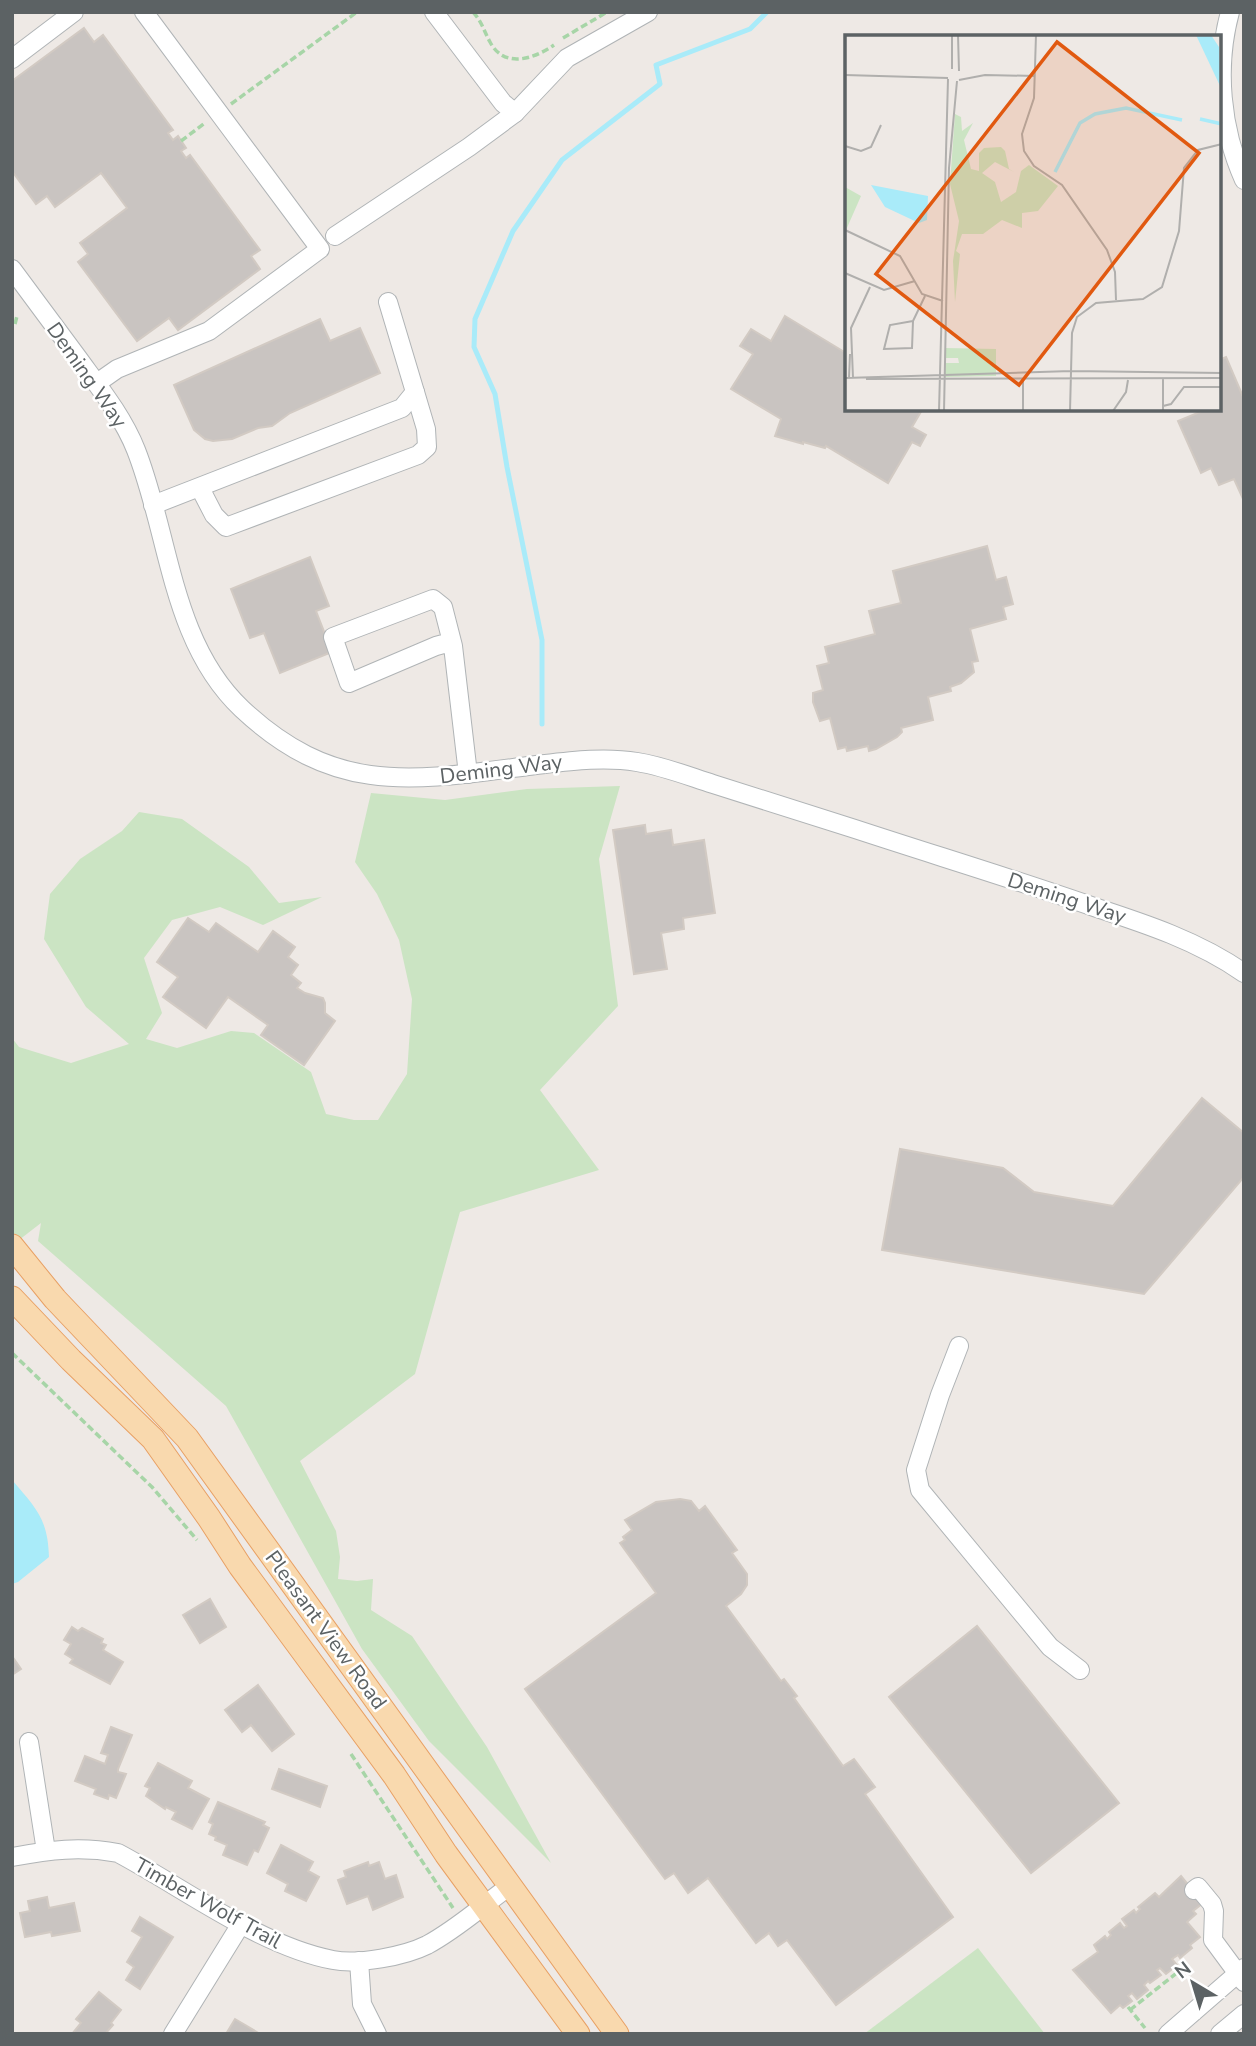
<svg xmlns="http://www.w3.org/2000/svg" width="1256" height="2046" viewBox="0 0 1256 2046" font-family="'Nunito Sans',sans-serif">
<rect width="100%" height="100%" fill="#eee9e5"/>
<g fill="#cbe4c3">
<polygon points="620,786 599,859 618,1006 540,1090 599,1170 460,1212 415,1374 300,1461 336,1531 340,1557 338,1579 357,1581 373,1579 371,1610 412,1636 487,1747 551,1863 429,1741 362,1649 226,1406 38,1241 41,1223 19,1240 12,1231 12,1038 19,1047 71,1063 129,1044 86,1007 44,939 50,894 80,859 122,831 139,812 182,819 249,867 279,903 322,897 263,925 220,907 172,920 144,958 162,1013 146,1039 177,1048 231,1031 254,1033 311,1072 326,1114 354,1120 378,1120 407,1074 412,999 399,940 377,894 355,862 371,793 445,800 527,789"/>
<polygon points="978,1948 1045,2034 864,2034"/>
</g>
<path fill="#a9ebf9" d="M 12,1480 C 36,1508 48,1519 49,1557 L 18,1582 L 12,1584 Z"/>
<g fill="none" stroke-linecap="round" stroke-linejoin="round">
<polyline stroke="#a9ebf9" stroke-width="5" points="542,724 542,640 507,467 495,394 474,347 475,319 513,231 562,160 660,84 656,65 750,29 767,12"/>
</g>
<g fill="#c9c4c1" stroke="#d2cac3" stroke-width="2">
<polygon points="84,28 94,42 103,35 173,130 168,133 173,140 178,136 186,148 181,151 186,158 190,155 260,250 251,256 260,269 178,330 169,318 137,341 78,262 88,254 80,243 127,208 101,173 55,207 47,196 36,204 12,171 12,81"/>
<polygon points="785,316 846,353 846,410 922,410 912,427 926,435 920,446 912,442 888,483 826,446 825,448 803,442 803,444 775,436 781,419 731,389 753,354 740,346 751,329 771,341"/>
<polygon points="320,319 330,341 360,328 380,373 290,413 272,426 258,428 232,439 213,441 205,439 194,430 174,385"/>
<polygon points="1226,357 1244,399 1244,501 1234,479 1219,485 1211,468 1201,473 1178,421 1200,412 1199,410 1219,410 1219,360"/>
<polygon points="987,546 996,580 1006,577 1013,604 1003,607 1006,619 970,629 978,661 972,662 974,672 961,683 950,687 951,691 928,697 933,720 901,728 902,732 897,737 876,749 869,751 868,746 847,751 846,747 838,749 830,718 820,721 813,702 813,693 823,690 817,666 829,663 825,647 875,634 869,611 901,603 893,571"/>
<polygon points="310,557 329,606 316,611 332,652 280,673 264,633 250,638 231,589"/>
<polygon points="645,825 646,834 671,830 673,845 704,840 715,913 683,918 684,929 661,933 667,969 634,974 613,830"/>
<polygon points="188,918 209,932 216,923 258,952 273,931 295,947 288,957 298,965 291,975 301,983 297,988 305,993 323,998 325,1003 325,1013 335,1021 304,1065 261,1035 268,1025 228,997 206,1028 163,997 178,977 157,962"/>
<polygon points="1202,1098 1244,1133 1244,1177 1144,1294 882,1250 900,1149 1003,1168 1034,1192 1113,1206"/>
<polygon points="680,1499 691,1501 699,1511 705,1506 737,1550 732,1553 747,1574 747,1585 741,1594 726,1606 781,1681 784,1679 797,1696 794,1698 843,1766 854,1759 875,1787 865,1794 953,1917 836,2005 787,1940 778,1946 769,1933 756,1943 708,1878 688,1893 674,1873 665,1879 525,1689 656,1593 620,1543 625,1540 623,1537 632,1530 625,1520 656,1502"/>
<polygon points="210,1599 226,1627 200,1643 183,1615"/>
<polygon points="977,1626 1119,1803 1031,1873 889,1697"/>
<polygon points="72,1627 78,1631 82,1628 103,1639 101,1643 106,1645 103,1650 123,1662 110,1684 70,1663 73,1659 65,1654 71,1644 64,1640"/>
<polygon points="12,1656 21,1669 12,1675"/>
<polygon points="258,1685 294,1734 272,1751 251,1725 242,1732 225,1710"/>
<polygon points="111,1727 132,1735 118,1769 118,1772 126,1774 116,1798 109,1795 108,1799 94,1794 96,1789 75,1781 85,1756 105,1764 108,1755 101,1753"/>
<polygon points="158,1763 192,1781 188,1788 209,1799 192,1829 172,1819 176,1812 166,1807 165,1809 146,1796 150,1788 145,1786"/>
<polygon points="279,1769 327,1786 320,1807 272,1789"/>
<polygon points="218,1802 265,1822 263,1825 269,1828 258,1852 254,1850 247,1865 223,1855 227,1845 215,1840 216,1837 209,1834 213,1824 209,1822"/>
<polygon points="281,1845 313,1862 308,1871 319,1877 306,1901 285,1891 288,1884 267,1873"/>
<polygon points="368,1862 369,1866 379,1862 385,1879 396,1875 403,1897 373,1910 368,1896 347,1904 338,1880 346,1877 344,1871"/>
<polygon points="1181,1876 1203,1903 1193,1911 1196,1914 1187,1922 1200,1937 1190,1945 1192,1948 1180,1958 1178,1955 1172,1959 1177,1965 1166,1974 1160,1968 1157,1970 1161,1975 1150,1983 1148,1981 1144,1985 1148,1990 1137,1999 1132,1993 1128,1996 1132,2001 1123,2008 1120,2005 1111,2013 1073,1970 1098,1952 1094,1945 1105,1936 1107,1939 1111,1935 1109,1932 1120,1923 1124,1928 1127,1926 1122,1919 1134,1910 1136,1913 1140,1909 1138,1907 1155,1893 1159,1897"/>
<polygon points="47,1897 49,1908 74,1903 80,1931 52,1936 51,1932 25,1937 20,1913 30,1911 28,1901"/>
<polygon points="140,1917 173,1937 140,1989 126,1980 134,1967 127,1962 142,1937 132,1931"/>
<polygon points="99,1992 121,2010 111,2023 113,2025 105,2034 72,2034 81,2023 76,2019"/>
<polygon points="235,2019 247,2026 260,2034 226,2034"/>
</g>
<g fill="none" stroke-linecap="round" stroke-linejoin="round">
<defs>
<g id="minor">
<polyline points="434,12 503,103 515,113"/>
<path d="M 1230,12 C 1215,67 1221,129 1244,180"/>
<polyline points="12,59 74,12"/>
<polyline points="335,236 469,147 515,113 567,58 648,12"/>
<path d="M 12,269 C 34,299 56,328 78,358 C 99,387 123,417 136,450 C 170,536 171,642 242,709 C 335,796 412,781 528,766 C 564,762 601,756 637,762 C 663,766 688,776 713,784 C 760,799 807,814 855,829 C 934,855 1014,879 1094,907 C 1146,924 1198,941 1244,973"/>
<polyline points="97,383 117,369 209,331 320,249 144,12"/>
<polyline points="200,488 214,515 226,527 418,455 427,447 426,429 415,392"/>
<polyline points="153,505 402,408 415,392 388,302"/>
<polyline points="453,646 443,607 433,599 333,637 349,683 436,646 447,643 453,646 468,774"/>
<polyline points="959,1346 940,1395 916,1470 920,1490 1050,1647 1080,1670"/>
<polyline points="29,1742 46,1851"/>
<path d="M 12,1857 C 50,1850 80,1846 118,1853 C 184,1888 260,1946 333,1960 C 358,1965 405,1956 427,1945 C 457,1929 483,1905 510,1886"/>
<polyline points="1194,1890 1198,1887 1212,1904 1214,1911 1213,1940 1244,1982"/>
<polyline points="359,1961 362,2004 377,2034"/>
<polyline points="173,2034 241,1924"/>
<polyline points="1168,2034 1244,1968"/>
<polyline points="1220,2034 1244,2014"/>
</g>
<g id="major">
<polyline points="12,1246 55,1299 187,1438 617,2034"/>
<polyline points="12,1298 71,1360 153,1439 209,1518 240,1566 394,1775 446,1854 578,2034"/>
</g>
</defs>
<use href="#minor" stroke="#b0b4b6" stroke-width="20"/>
<use href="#major" stroke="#e8a064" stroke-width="25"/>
<g stroke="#a7d5a7" stroke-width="3.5" stroke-dasharray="7 3.5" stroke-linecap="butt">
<path d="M 473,12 C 482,22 484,31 490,42 C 504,69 534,59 554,45"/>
<polyline points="563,38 607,12"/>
<polyline points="231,104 357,12"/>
<polyline points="181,141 205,123"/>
<polyline points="15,324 17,316"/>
<polyline points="12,1353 152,1487 197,1540"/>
<polyline points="351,1754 453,1908"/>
<polyline points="1128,2007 1145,2028"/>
<polyline points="1130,2010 1183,1968"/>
</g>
<use href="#minor" stroke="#fff" stroke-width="18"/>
<use href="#major" stroke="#f9d9ae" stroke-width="23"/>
</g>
<g text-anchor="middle" stroke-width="5" stroke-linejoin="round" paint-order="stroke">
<g font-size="21" fill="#5c6264" stroke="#fff">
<text transform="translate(87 375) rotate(55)" y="7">Deming Way</text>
<text transform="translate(501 769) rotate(-7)" y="7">Deming Way</text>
<text transform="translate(1067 898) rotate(18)" y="7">Deming Way</text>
<text transform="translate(326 1630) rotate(54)" y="7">Pleasant View Road</text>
<text transform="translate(208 1903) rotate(29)" y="7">Timber Wolf Trail</text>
</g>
</g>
<g transform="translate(845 35)">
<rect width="376" height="376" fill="#eee9e5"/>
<path d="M 110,79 L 116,82 L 117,96 L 128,88 L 119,105 L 126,134 L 134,136 L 134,118 L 139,113 L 156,112 L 160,116 L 164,134 L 169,137 L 150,127 L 137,138 L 150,147 L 156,167 L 171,157 L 176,136 L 184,130 L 213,151 L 193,176 L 177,178 L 177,193 L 157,185 L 138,199 L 117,199 L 111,216 L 115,219 L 110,267 L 108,226 L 114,186 L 105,149 ZM 0,152 L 16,161 L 1,195 L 0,194 ZM 100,313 L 151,314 L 151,341 L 99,342 L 99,328 L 114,328 L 113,323 L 99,323 Z" fill="#cbe4c3"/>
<path d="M 351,0 L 366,0 L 374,12 L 376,53 ZM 26,150 L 83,161 L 82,185 L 74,188 L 40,172 Z" fill="#a9ebf9"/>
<path fill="none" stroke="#a9ebf9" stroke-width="3.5" d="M 355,84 L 377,89M 210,137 L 235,88 L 250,79 L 281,73 L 337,85"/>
<path fill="none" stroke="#b0afad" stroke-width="2" d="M 113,0 L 114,36M 191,0 L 189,63 L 177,99 L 179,116 L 189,131 L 217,150 L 262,215 L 270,237 L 271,265M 107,34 L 107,0M 0,40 L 103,43M 114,45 L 140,40 L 190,41M 0,111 L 16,116 L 26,112 L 36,90M 0,195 L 55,221 L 77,259 L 98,266M 0,238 L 39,255 L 70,246M 68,286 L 67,313 L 39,314 L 45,290 ZM 68,286 L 80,261M 0,343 L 226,336 L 377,338M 4,343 L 5,319M 8,343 L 6,293 L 25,252M 21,344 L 377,343M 318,371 L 326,369 L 339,352 L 377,352M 94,376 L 103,44M 99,376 L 104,133 L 112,46M 178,376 L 178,346M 225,376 L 227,298 L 232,282 L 251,268 L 298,264 L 317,252 L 334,196 L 339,133 L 353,115 L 377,109M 268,376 L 281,357 L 283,345M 318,376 L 318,343"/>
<path fill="#e15910" fill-opacity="0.15" stroke="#e15910" stroke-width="3.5" d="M 212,7 L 354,118 L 174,350 L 31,239 Z"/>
<rect width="376" height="376" fill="none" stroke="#5c6264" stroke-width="3.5"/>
</g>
<rect width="1256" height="2046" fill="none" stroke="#5c6264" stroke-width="28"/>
<g transform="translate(1193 1983) rotate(322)" stroke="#ffffff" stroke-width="5" paint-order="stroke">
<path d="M0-5L12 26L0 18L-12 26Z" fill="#5c6264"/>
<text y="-10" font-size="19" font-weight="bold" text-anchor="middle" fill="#5c6264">N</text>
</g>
</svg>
